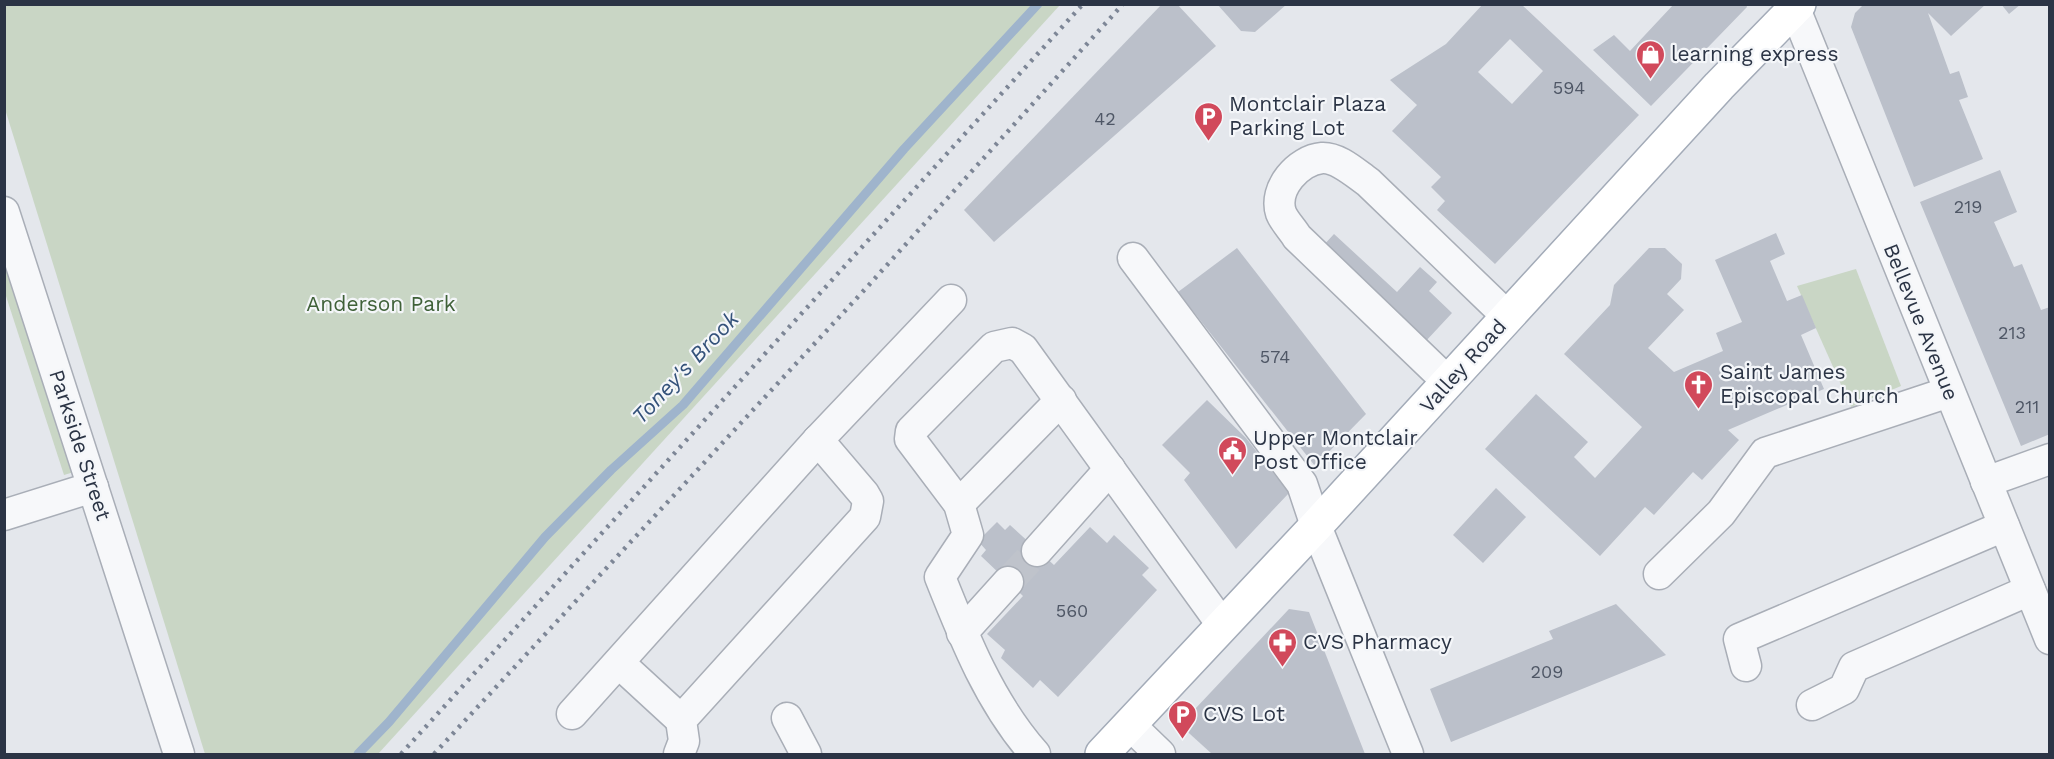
<svg xmlns="http://www.w3.org/2000/svg" width="2054" height="759" viewBox="0 0 2054 759" font-family="'Work Sans',sans-serif">
<rect width="100%" height="100%" fill="#e4e7ec"/>
<g fill="#c9d6c5">
<polygon points="4,5 5,4 1060,5 378,754 205,754 5,109"/>
<polygon points="4,222 84,469 64,475 5,293"/>
<polygon points="1856,269 1901,386 1851,407 1797,286"/>
</g>
<g fill="none" stroke-linecap="round" stroke-linejoin="round">
<polyline stroke="#9fb4cc" stroke-width="9" points="358,754 389,722 545,537 611,470 683,405 904,149 1038,4"/>
</g>
<g fill="#bbc0ca" fill-rule="evenodd">
<polygon points="1162,4 1177,4 1216,46 994,242 964,210"/>
<polygon points="1217,4 1287,4 1255,32 1241,31"/>
<path d="M 1483,4 L 1521,4 L 1639,115 L 1495,264 L 1437,210 L 1445,201 L 1431,187 L 1441,177 L 1392,131 L 1417,105 L 1390,80 L 1446,44 ZM 1510,39 L 1543,71 L 1512,104 L 1478,72 Z"/>
<polygon points="1674,4 1746,4 1747,7 1651,106 1593,50 1614,35 1630,51"/>
<polygon points="1864,4 1986,4 1951,36 1928,13 1950,74 1959,71 1968,97 1959,100 1983,159 1914,187 1851,27 1855,13"/>
<polygon points="2001,4 2021,4 2009,14"/>
<polygon points="2000,170 2017,212 1994,222 2014,267 2022,264 2041,310 2050,307 2050,434 2021,446 1920,202"/>
<polygon points="1776,233 1785,254 1770,261 1787,301 1802,295 1816,328 1801,335 1824,389 1728,430 1739,440 1702,480 1693,472 1654,515 1645,507 1600,556 1485,449 1536,394 1588,442 1574,457 1595,478 1642,427 1564,354 1610,305 1614,285 1649,248 1665,248 1682,264 1681,279 1667,294 1684,310 1648,348 1674,372 1723,351 1716,333 1742,322 1715,260"/>
<polygon points="1334,234 1397,292 1420,267 1437,282 1429,291 1452,313 1425,342 1322,247"/>
<polygon points="1237,248 1366,414 1315,466 1178,292"/>
<polygon points="1207,400 1246,438 1289,493 1236,549 1184,480 1190,473 1162,445"/>
<polygon points="1496,488 1526,517 1483,563 1453,535"/>
<polygon points="997,522 1005,530 1010,525 1054,565 1090,527 1107,543 1114,535 1149,568 1142,575 1157,590 1058,697 1040,680 1033,688 1001,658 1005,650 987,634 1023,596 981,556 986,550 978,541"/>
<polygon points="1616,604 1666,655 1451,742 1430,689 1553,639 1549,631"/>
<polygon points="1289,609 1309,612 1365,754 1212,754 1180,725"/>
</g>
<g fill="none" stroke-linecap="round" stroke-linejoin="round">
<polyline stroke="#bfc3cb" stroke-width="30" stroke-dasharray="30 15" stroke-linecap="butt" points="1008,582 1037,551"/>
<defs>
<g id="minor">
<polyline points="1793,4 2050,639"/>
<polyline points="4,212 179,754"/>
<polyline points="1133,258 1302,484 1316,526 1408,754"/>
<path d="M 1448,382 L 1297,237 C 1293,230 1284,221 1281,213 C 1273,189 1298,160 1322,158 C 1338,157 1355,173 1368,182 L 1508,317"/>
<polyline points="1986,482 2050,459"/>
<polyline points="959,504 1061,400"/>
<polyline points="4,515 93,487"/>
<polyline points="1037,551 1110,469"/>
<polyline points="1659,574 1721,513 1765,453 1949,392"/>
<polyline points="962,633 1008,582"/>
<polyline points="619,663 681,720"/>
<polyline points="1746,666 1739,639 2004,526"/>
<polyline points="1812,705 1844,689 1854,667 2030,590"/>
<polyline points="572,714 818,440 951,300"/>
<polyline points="787,718 806,754"/>
<polyline points="1130,725 1160,754"/>
<polyline points="679,754 684,741 681,720 865,517 868,501 864,494 818,440"/>
<path d="M 1035,754 C 990,703 965,640 940,577 L 968,535 L 959,504 L 910,439 L 911,431 L 994,347 L 1012,343 L 1023,349 L 1223,626"/>
</g>
<polyline id="major" points="1102,754 1316,526 1719,86 1799,4"/>
</defs>
<use href="#minor" stroke="#a9aeb7" stroke-width="33"/>
<use href="#major" stroke="#a3abb8" stroke-width="36"/>
<use href="#minor" stroke="#f7f8fa" stroke-width="30"/>
<use href="#major" stroke="#fff" stroke-width="33"/>
<g stroke="#7d8696" stroke-width="4.5" stroke-dasharray="3 6" stroke-linecap="butt">
<polyline points="401,754 1083,4"/>
<polyline points="434,754 868,286 1123,4"/>
</g>
</g>
<defs>
<symbol id="shop-pin" viewBox="-11 -11 22 30"><path d="M0 17L-7.5 6A9.5 9.5 0 1 1 7.5 6Z" fill="#d1495b" stroke="#f4f6f9"/><path d="M-5-2.5h2.3a2.7 3.5 0 0 1 5.4 0H5L5.5 6h-11ZM-1.5-2.5h3a1.5 2.3 0 0 0-3 0Z" fill="#fff"/></symbol>
<symbol id="parking-pin" viewBox="-11 -11 22 30"><path d="M0 17L-7.5 6A9.5 9.5 0 1 1 7.5 6Z" fill="#d1495b" stroke="#f4f6f9"/><path d="M-3.5-5.5H1a3.5 3.5 0 0 1 0 7H-1V5.5H-3.5ZM-1-3.4V-.6H.8a1.4 1.4 0 0 0 0-2.8Z" fill="#fff"/></symbol>
<symbol id="church-pin" viewBox="-11 -11 22 30"><path d="M0 17L-7.5 6A9.5 9.5 0 1 1 7.5 6Z" fill="#d1495b" stroke="#f4f6f9"/><path d="M-1.2-6h2.4v3.5h3.3v2.4h-3.3V6h-2.4V-.1h-3.3v-2.4h3.3Z" fill="#fff"/></symbol>
<symbol id="civic-pin" viewBox="-11 -11 22 30"><path d="M0 17L-7.5 6A9.5 9.5 0 1 1 7.5 6Z" fill="#d1495b" stroke="#f4f6f9"/><path d="M-.6-6.5H3V-4.5H.6V-3L4-1V1h2V6H-6V1h2V-1L-.6-3ZM-1.2 2.5V6h2.4V2.5Z" fill="#fff"/></symbol>
<symbol id="pharmacy-pin" viewBox="-11 -11 22 30"><path d="M0 17L-7.5 6A9.5 9.5 0 1 1 7.5 6Z" fill="#d1495b" stroke="#f4f6f9"/><path d="M-2-6h4v4h4v4h-4v4h-4v-4h-4v-4h4Z" fill="#fff"/></symbol>
</defs>
<g fill-rule="evenodd">
<use href="#shop-pin" x="1634" y="38" width="33" height="45"/>
<use href="#parking-pin" x="1192" y="100" width="33" height="45"/>
<use href="#church-pin" x="1682" y="368" width="33" height="45"/>
<use href="#civic-pin" x="1216" y="434" width="33" height="45"/>
<use href="#pharmacy-pin" x="1266" y="626" width="33" height="45"/>
<use href="#parking-pin" x="1166" y="698" width="33" height="45"/>
</g>
<g text-anchor="middle" stroke-width="4.5" stroke-linejoin="round" paint-order="stroke">
<g font-size="18" fill="#4f5766">
<text x="1569" y="94">594</text>
<text x="1105" y="125">42</text>
<text x="1968" y="213">219</text>
<text x="2012" y="339">213</text>
<text x="1275" y="363">574</text>
<text x="2027" y="413">211</text>
<text x="1072" y="617">560</text>
<text x="1547" y="678">209</text>
</g>
<g font-size="21" fill="#2b3445" stroke="#f4f6f9" text-anchor="start">
<text x="1671" y="61">learning express</text>
<text x="1229" y="111">Montclair Plaza<tspan x="1229" dy="24">Parking Lot</tspan></text>
<text x="1720" y="379">Saint James<tspan x="1720" dy="24">Episcopal Church</tspan></text>
<text x="1253" y="445">Upper Montclair<tspan x="1253" dy="24">Post Office</tspan></text>
<text x="1303" y="649">CVS Pharmacy</text>
<text x="1203" y="721">CVS Lot</text>
</g>
<g font-size="21" fill="#3f6138" stroke="#f4f6f9">
<text x="381" y="311">Anderson Park</text>
</g>
<g font-size="21" fill="#2b3445" stroke="#f4f6f9">
<text transform="translate(1921 322) rotate(68)" y="7">Bellevue Avenue</text>
<text transform="translate(1463 366) rotate(-48)" y="7">Valley Road</text>
<text transform="translate(80 445) rotate(72)" y="7">Parkside Street</text>
</g>
<g font-size="22" font-style="italic" fill="#34527a" stroke="#f4f6f9">
<text transform="translate(685 367) rotate(-47)" y="8">Toney's Brook</text>
</g>
</g>
<rect width="2054" height="759" fill="none" stroke="#2b3445" stroke-width="12"/>
</svg>
